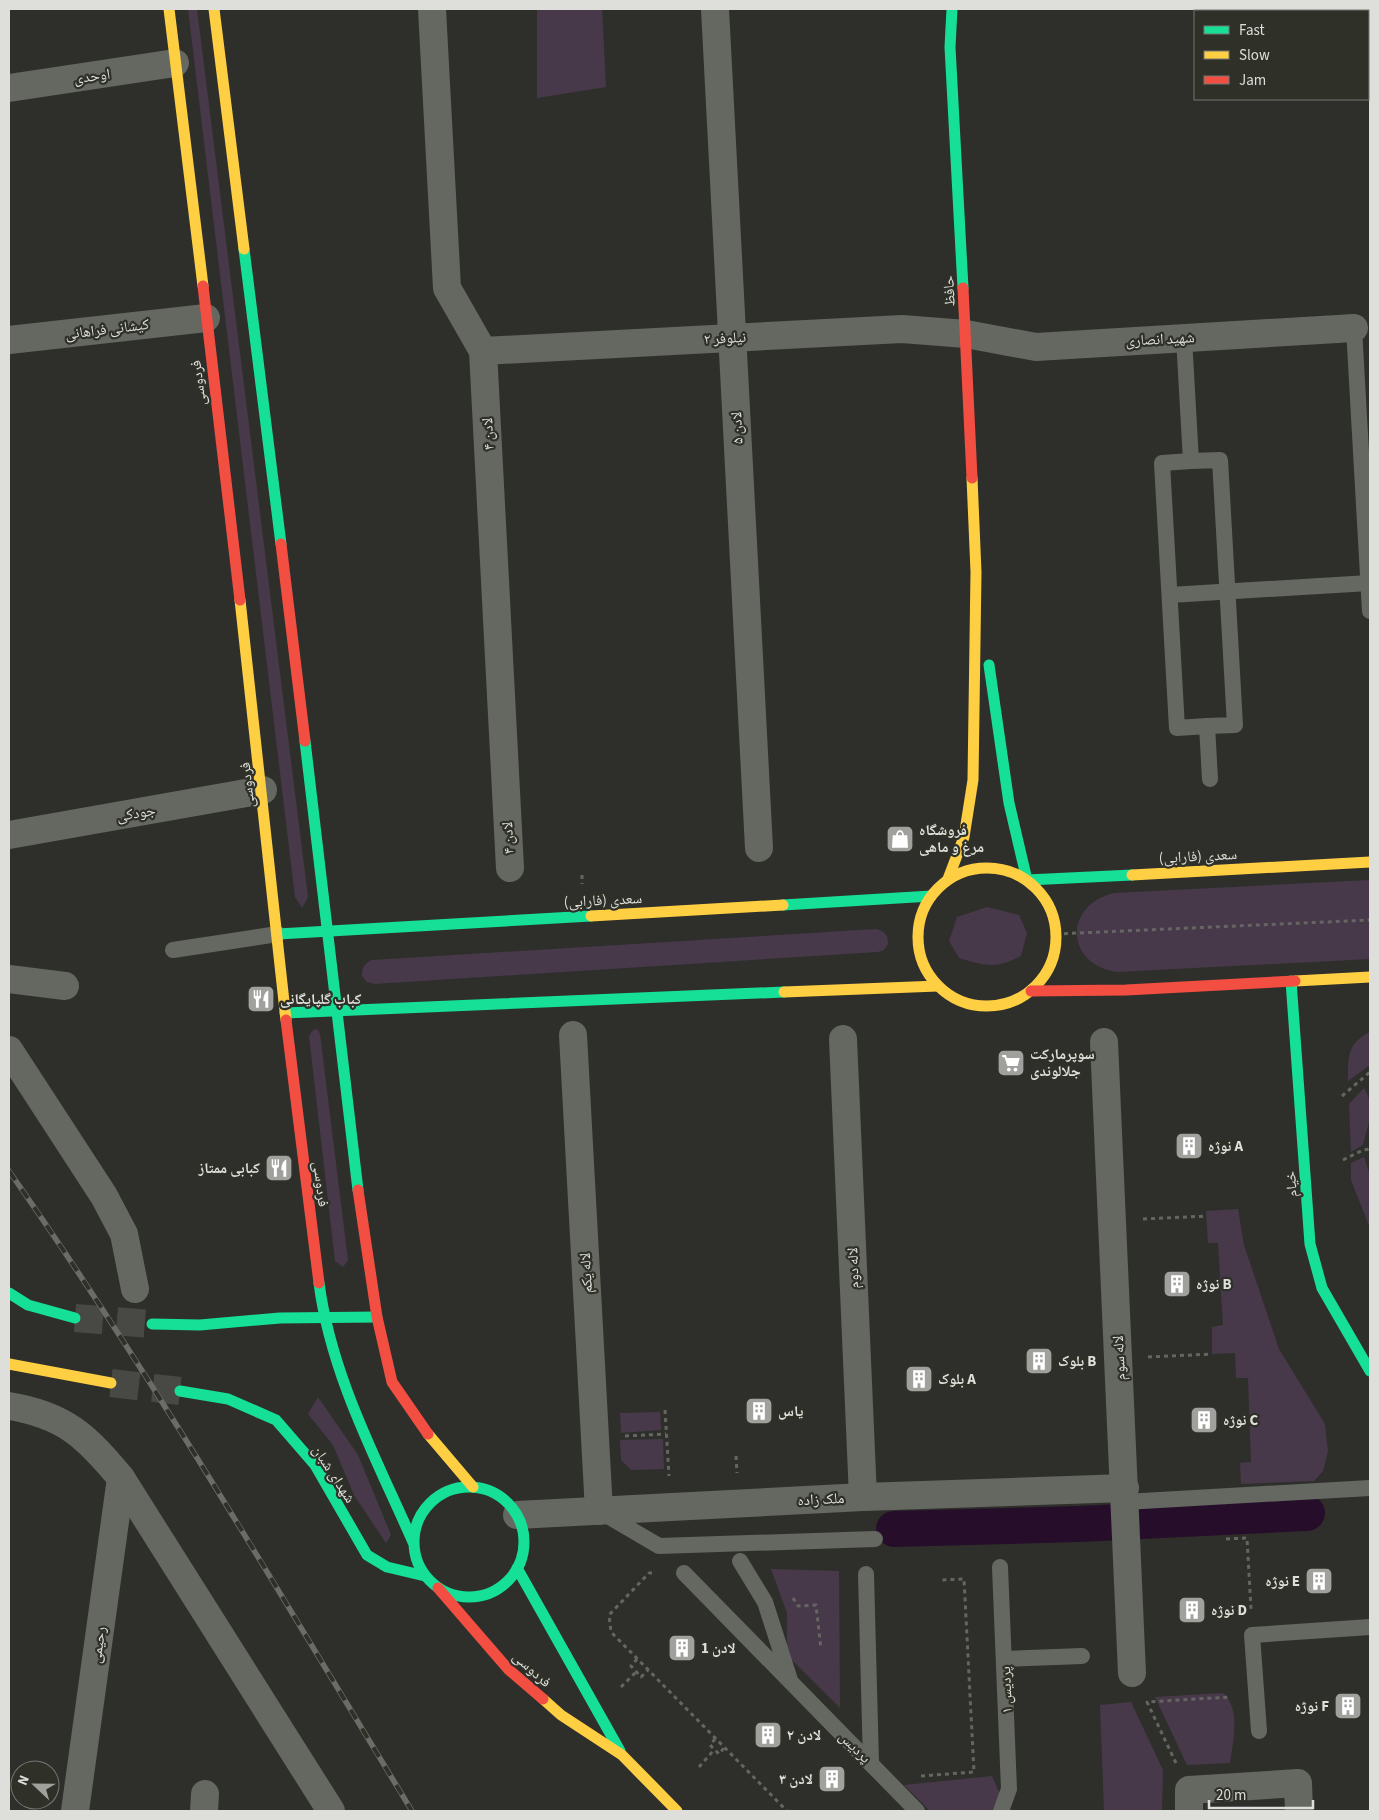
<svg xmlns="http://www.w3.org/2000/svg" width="1379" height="1820" viewBox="0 0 1379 1820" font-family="'Source Sans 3','Noto Naskh Arabic',sans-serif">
<rect width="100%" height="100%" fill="#2e2f2b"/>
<g fill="#47394a">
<polygon points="188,9 197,9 308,897 302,908 295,897"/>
<polygon points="537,9 602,9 606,87 537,98"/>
<path d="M 1370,880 L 1370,959 L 1117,972 C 1065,965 1063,905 1114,893 Z"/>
<path d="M 987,907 L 1019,915 L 1027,933 L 1021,956 C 996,969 986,966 959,958 L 949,941 L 957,917 Z"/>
<path d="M 876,929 C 885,931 888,935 888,944 L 884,950 L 878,952 L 374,984 L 367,982 L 362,976 C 362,967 364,964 372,960 Z"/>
<polygon points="314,1029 318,1030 320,1034 348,1260 343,1267 335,1261 309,1036"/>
<path d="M 1370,1032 L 1370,1065 L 1348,1081 C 1348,1058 1347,1043 1370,1032 Z"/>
<path d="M 1364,1088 C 1376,1107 1368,1125 1363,1145 L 1351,1152 L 1349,1104 Z"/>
<polygon points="1364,1157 1370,1175 1370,1228 1351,1180 1351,1163"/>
<polygon points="1238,1209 1244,1245 1279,1349 1325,1424 1328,1451 1323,1471 1314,1481 1241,1484 1240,1463 1251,1462 1248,1378 1236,1378 1235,1353 1212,1354 1212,1327 1223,1325 1218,1243 1208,1243 1206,1211"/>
<polygon points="318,1397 358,1455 391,1535 386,1543 354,1495 333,1445 308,1414"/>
<polygon points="660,1412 661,1430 621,1433 620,1413"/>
<polygon points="663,1439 664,1469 631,1470 621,1460 620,1440"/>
<polygon points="771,1569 839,1571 840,1708 787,1655 787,1613"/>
<path d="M 1223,1693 C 1241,1708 1233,1742 1230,1763 L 1187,1765 L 1155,1697 Z"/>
<polygon points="1131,1702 1163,1770 1162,1811 1104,1811 1100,1705"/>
<polygon points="992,1776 1000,1794 992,1811 930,1811 904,1785"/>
</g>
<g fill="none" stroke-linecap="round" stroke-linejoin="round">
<polyline stroke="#260e2a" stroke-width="36" points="894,1529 1079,1524 1307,1513"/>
<g stroke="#484945" stroke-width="28" stroke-dasharray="28 14" stroke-linecap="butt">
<polyline points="75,1318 152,1324"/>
<polyline points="111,1383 180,1391"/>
</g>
<g stroke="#656662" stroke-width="3" stroke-dasharray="4 4" stroke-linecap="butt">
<polyline points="582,875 582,884"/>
<polyline points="1056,934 1370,920"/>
<polyline points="1342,1096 1370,1072"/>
<polyline points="1343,1160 1363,1150 1370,1149"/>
<polyline points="1143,1219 1207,1216"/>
<polyline points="1148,1357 1212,1354"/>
<polyline points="665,1410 669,1476"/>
<polyline points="625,1436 666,1434"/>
<polyline points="736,1456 737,1473"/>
<polyline points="1226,1539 1247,1538 1251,1609"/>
<polyline points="652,1573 649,1573 609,1615 611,1632 787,1811"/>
<polyline points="793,1598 798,1606 816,1605 821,1649"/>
<polyline points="637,1659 631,1666 641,1677 648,1670"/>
<polyline points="621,1687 636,1672"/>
<polyline points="715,1739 710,1745 719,1754 724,1748"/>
<polyline points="1176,1763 1147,1702 1230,1697"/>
<polyline points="699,1767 714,1750"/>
<polyline points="921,1776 974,1772 964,1579 942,1580"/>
</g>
<g stroke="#656761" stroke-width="16">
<polyline points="1354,328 1370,611"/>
<polyline points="1184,338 1191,461 1220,460 1235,725 1207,726"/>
<polyline points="1191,461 1162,463 1177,728 1207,726 1210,779"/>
<polyline points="1170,595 1369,583"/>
<polyline points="173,950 278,934"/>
<polyline points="1125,1502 1370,1488"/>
<polyline points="601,1512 659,1546 875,1539"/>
<polyline points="740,1561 765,1602 790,1680"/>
<polyline points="1000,1567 1009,1789 1001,1811"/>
<polyline points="684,1573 917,1811"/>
<polyline points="866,1574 871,1764"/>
<polyline points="1005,1659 1082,1656"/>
<polyline points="1259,1731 1252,1635 1370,1627"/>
</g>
<g stroke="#656761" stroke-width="28">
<polyline points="432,9 447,288 483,351 510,868"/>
<polyline points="715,9 759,848"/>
<polyline points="9,88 175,63"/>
<polyline points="9,340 206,318"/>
<polyline points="483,351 902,329 966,334 1036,347 1354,328"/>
<polyline points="9,835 263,790"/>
<polyline points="9,979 65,986"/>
<polyline points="573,1035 599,1511"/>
<polyline points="843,1039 863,1497"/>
<polyline points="1104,1042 1132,1673"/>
<polyline points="9,1050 104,1196 124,1234 135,1289"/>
<path d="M 9,1406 C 65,1415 87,1437 121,1478 L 331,1811"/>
<polyline points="517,1515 863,1497 1125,1488"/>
<polyline points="75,1811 121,1478"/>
<polyline points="204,1811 205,1794"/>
<polyline points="1189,1811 1189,1790 1298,1783 1299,1811"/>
</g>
<g stroke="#16e098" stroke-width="11">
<polyline points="952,9 950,47 963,288"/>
<polyline points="244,249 281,544"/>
<polyline points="989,665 1009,803 1027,880 1132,875"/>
<polyline points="305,741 358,1190"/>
<polyline points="783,905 931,896"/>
<polyline points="278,934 591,916"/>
<polyline points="1291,981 1310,1244 1322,1288 1370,1371"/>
<polyline points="285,1013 784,992"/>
<path d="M 319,1283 C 331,1375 376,1458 413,1542"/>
<polyline points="9,1293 28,1305 75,1318"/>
<polyline points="152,1324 200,1325 280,1318 377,1317"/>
<polyline points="180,1391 228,1399 276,1420 315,1465 367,1555 387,1567 425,1576"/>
<circle cx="469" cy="1542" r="55"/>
<polyline points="517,1568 620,1751"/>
</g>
<g stroke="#ffcf43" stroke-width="11">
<polyline points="169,9 203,286"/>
<polyline points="214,9 244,249"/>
<polyline points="240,600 286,1020"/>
<circle cx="987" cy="937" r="69"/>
<polyline points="1132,875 1370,862"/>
<polyline points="948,879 964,837 973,780 976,572 972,478"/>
<polyline points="591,916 783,905"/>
<polyline points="1295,981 1370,977"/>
<polyline points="784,992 938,986"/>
<polyline points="9,1364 111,1383"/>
<polyline points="428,1434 473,1487"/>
<polyline points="543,1699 561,1715 622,1755 677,1811"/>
</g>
<g stroke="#f24e42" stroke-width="11">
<polyline points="203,286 240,600"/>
<polyline points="963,288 972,478"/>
<polyline points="281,544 305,741"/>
<polyline points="1031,991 1126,990 1295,981"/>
<polyline points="286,1020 319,1283"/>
<polyline points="358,1190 377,1317 392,1382 428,1434"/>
<polyline points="438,1588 508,1669 543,1699"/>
</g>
<defs>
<path id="rail" d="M 9,1171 C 154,1378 281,1596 412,1811"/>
</defs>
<use href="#rail" stroke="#6b6c68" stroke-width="5.5"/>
<use href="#rail" stroke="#2f3129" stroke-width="4" stroke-dasharray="11" stroke-linecap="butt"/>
</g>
<defs>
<symbol id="shop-square" viewBox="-11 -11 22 22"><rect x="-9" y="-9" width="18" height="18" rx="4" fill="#a0a19d" stroke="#2f3129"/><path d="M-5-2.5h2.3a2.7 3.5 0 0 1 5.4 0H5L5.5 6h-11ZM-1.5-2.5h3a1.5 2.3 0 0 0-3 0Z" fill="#fff"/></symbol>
<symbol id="restaurant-square" viewBox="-11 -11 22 22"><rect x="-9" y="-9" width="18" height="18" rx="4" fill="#a0a19d" stroke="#2f3129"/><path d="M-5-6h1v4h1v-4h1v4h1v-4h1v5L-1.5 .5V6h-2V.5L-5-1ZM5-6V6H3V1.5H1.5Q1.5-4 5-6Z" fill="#fff"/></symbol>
<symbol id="supermarket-square" viewBox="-11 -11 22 22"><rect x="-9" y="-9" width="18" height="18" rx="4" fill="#a0a19d" stroke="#2f3129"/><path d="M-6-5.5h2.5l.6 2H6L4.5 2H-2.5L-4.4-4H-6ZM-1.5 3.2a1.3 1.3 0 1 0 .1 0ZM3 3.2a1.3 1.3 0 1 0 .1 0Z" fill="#fff"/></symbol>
<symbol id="building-square" viewBox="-11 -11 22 22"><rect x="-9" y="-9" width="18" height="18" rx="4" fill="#a0a19d" stroke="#2f3129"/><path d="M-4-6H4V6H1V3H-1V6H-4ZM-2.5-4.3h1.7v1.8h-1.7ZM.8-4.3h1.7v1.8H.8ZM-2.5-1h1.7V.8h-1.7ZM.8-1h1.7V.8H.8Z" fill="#fff"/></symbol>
</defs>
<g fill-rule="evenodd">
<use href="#shop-square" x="884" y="823" width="32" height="32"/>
<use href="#restaurant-square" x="245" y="983" width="32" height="32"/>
<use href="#supermarket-square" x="995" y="1047" width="32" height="32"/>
<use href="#building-square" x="1173" y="1130" width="32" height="32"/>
<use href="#restaurant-square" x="263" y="1152" width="32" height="32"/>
<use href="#building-square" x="1161" y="1268" width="32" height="32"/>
<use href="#building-square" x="1023" y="1345" width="32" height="32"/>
<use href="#building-square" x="903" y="1363" width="32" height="32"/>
<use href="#building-square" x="743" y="1395" width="32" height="32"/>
<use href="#building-square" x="1188" y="1404" width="32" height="32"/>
<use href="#building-square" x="1303" y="1565" width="32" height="32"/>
<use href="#building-square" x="1176" y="1594" width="32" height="32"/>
<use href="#building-square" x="666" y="1632" width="32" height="32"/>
<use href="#building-square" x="1332" y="1690" width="32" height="32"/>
<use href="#building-square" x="752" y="1719" width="32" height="32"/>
<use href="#building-square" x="816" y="1763" width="32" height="32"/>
</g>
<g text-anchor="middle" stroke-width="4.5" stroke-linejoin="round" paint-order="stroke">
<g font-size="15" fill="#dedfda" stroke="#2f3129">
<text transform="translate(92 76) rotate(-8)" y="5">اوحدی</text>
<text transform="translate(949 291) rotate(-93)" y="5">حافظ</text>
<text transform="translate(107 329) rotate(-7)" y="5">کیشانی فراهانی</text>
<text transform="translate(725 338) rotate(-3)" y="5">نیلوفر ۲</text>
<text transform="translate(1160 339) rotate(-3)" y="5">شهید انصاری</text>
<text transform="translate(198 383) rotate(-97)" y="5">فردوسی</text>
<text transform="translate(737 428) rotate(-93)" y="5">لادن ۵</text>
<text transform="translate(488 434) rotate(-93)" y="5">لادن ۴</text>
<text transform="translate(247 785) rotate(-96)" y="5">فردوسی</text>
<text transform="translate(136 813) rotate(-10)" y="5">جودکی</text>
<text transform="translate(508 838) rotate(-93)" y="5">لادن ۴</text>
<text transform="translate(1198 856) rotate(-3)" y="5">سعدی (فارابی)</text>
<text transform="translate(603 900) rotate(-3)" y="5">سعدی (فارابی)</text>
<text transform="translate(321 1184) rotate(83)" y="5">فردوسی</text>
<text transform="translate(1291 1184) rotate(-94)" y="5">خیام</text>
<text transform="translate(853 1268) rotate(-92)" y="5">لاله دوم</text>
<text transform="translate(586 1273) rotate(-93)" y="5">لاله یکم</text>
<text transform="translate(1119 1358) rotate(-93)" y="5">لاله سوم</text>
<text transform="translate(334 1474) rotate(57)" y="5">شهدای شبان</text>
<text transform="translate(821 1499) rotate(-3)" y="5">ملک زاده</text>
<text transform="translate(98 1645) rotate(-82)" y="5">رحیمی</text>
<text transform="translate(532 1669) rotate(42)" y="5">فردوسی</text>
<text transform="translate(1006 1690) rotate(-92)" y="5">پردیس ۱</text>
<text transform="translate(855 1747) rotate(45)" y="5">پردیس</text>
</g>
<g font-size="15" font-weight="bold" fill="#dedfda" stroke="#2f3129" text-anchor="start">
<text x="919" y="835">فروشگاه<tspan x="919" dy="17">مرغ و ماهی</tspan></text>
<text x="280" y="1004">کباب گلپایگانی</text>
<text x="1030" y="1059">سوپرمارکت<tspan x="1030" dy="17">جلالوندی</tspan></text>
<text x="1208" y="1151">نوژه A</text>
<text x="260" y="1173" text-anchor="end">کبابی ممتاز</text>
<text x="1196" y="1289">نوژه B</text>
<text x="1058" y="1366">بلوک B</text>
<text x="938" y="1384">بلوک A</text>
<text x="778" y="1416">یاس</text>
<text x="1223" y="1425">نوژه C</text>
<text x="1300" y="1586" text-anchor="end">نوژه E</text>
<text x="1211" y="1615">نوژه D</text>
<text x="701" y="1653">لادن 1</text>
<text x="1329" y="1711" text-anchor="end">نوژه F</text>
<text x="787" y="1740">لادن ۲</text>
<text x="813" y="1784" text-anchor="end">لادن ۳</text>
</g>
</g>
<rect width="1379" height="1820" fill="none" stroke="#dedfda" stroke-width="20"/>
<rect x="1194" y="10" width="175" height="90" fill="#2f3129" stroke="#757770"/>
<rect x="1204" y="26" width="25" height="8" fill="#16e098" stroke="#757770"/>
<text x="1239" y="35" font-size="15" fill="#dedfda">Fast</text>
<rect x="1204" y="51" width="25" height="8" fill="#ffcf43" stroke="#757770"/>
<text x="1239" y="60" font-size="15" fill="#dedfda">Slow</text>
<rect x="1204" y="76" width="25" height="8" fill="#f24e42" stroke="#757770"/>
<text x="1239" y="85" font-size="15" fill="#dedfda">Jam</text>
<g transform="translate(35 1785) rotate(292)"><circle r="24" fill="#2f3129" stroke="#757770"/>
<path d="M0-4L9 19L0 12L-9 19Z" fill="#a0a19d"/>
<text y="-8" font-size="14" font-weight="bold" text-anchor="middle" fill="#dedfda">N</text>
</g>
<path d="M1209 1800v8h104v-8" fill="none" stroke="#dedfda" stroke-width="2.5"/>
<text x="1216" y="1800" font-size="15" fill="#dedfda" stroke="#2f3129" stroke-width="4" paint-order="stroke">20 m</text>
</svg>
